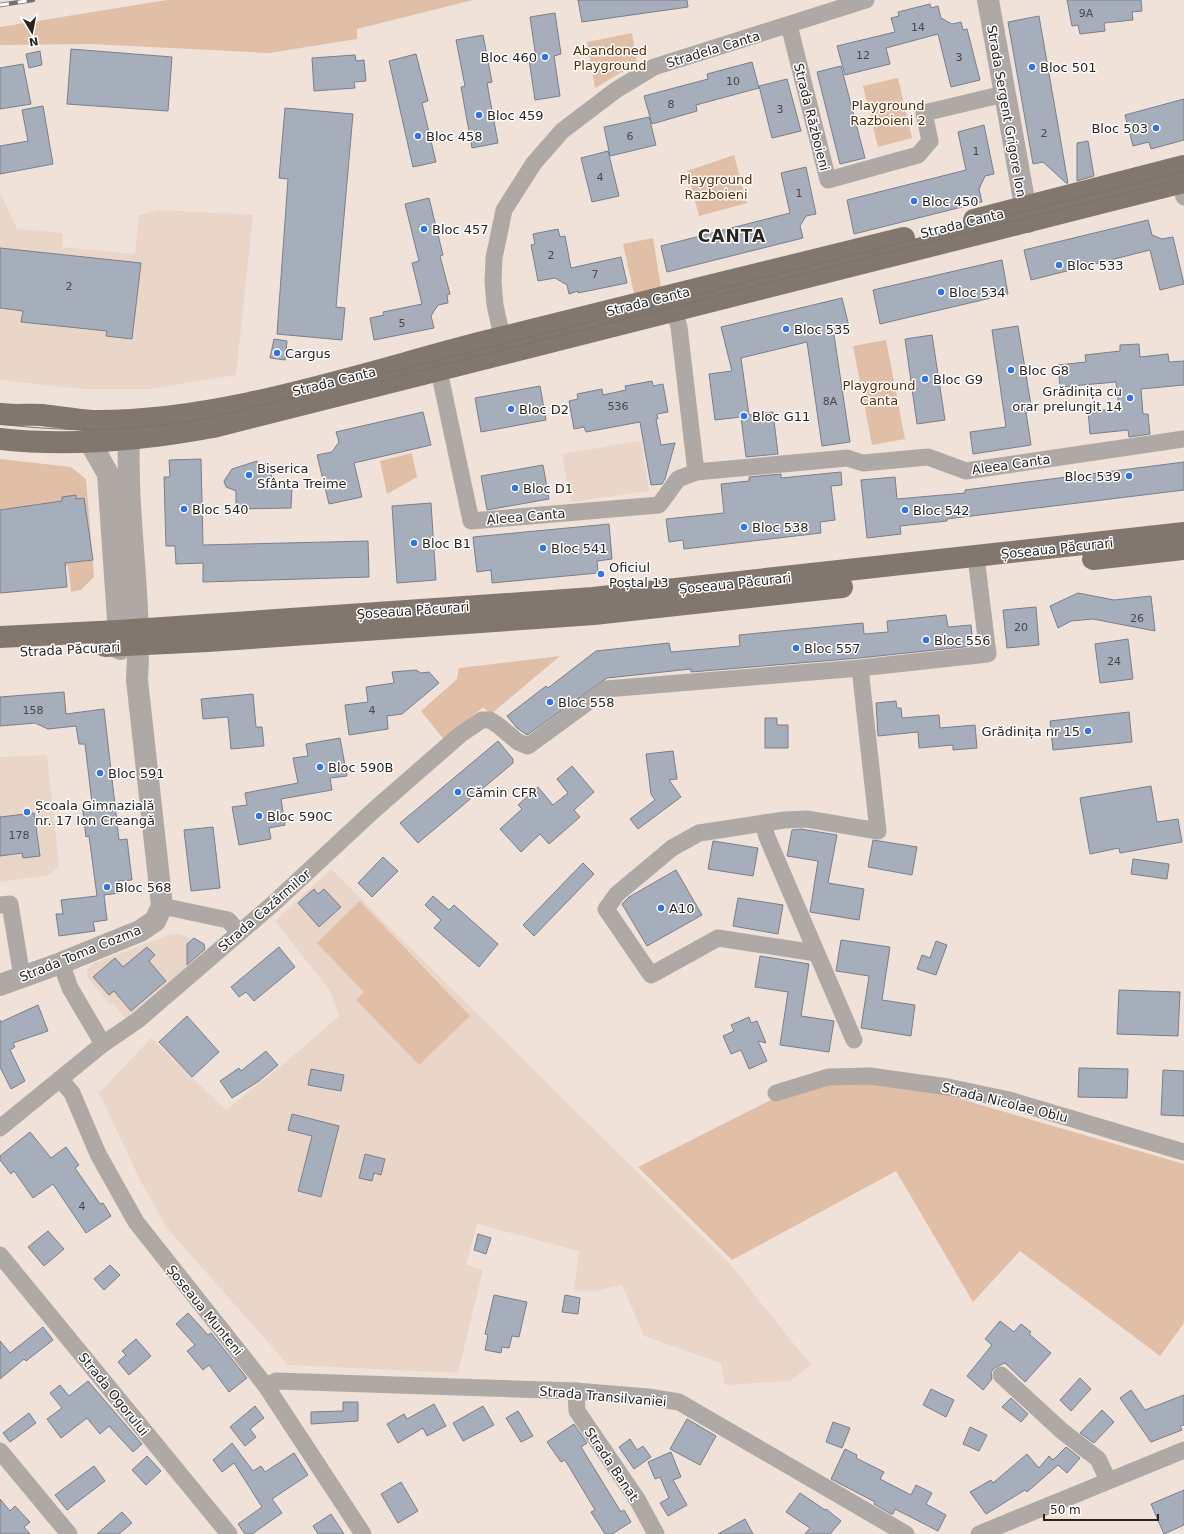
<svg xmlns="http://www.w3.org/2000/svg" width="1184" height="1534" viewBox="0 0 1184 1534" font-family="'DejaVu Sans',sans-serif">
<rect width="100%" height="100%" fill="#f0e2d9"/>
<g fill="#ead6c8">
<polygon points="0,192 17,229 63,233 62,247 135,254 139,215 159,210 253,215 236,375 151,389 85,389 0,380"/>
<polygon points="641,441 649,491 571,502 562,454"/>
<polygon points="47,755 59,866 49,875 0,882 0,757"/>
<polygon points="331,869 730,1264 811,1365 790,1381 725,1385 721,1363 644,1336 622,1285 594,1291 574,1290 579,1251 477,1224 466,1264 483,1270 458,1373 288,1365 166,1227 140,1180 99,1093 151,1038 226,1110 281,1066 339,1016 330,991 275,921"/>
<polygon points="178,934 198,940 204,944 205,952 126,1019 113,1003 111,1005 87,977 87,971 92,964 168,935"/>
</g>
<g fill="#e1bea6">
<polygon points="167,0 473,0 357,29 357,39 269,53 91,44 0,45 0,27"/>
<polygon points="632,33 637,63 595,88 587,42"/>
<polygon points="898,78 912,138 878,147 863,86"/>
<polygon points="734,155 747,203 699,216 687,171"/>
<polygon points="653,238 662,293 635,298 623,244"/>
<polygon points="886,340 905,439 872,445 853,346"/>
<polygon points="412,453 417,477 387,494 380,461"/>
<polygon points="0,459 71,467 86,479 94,577 81,590 71,592 68,566 5,571 0,563"/>
<polygon points="560,656 491,714 483,707 445,741 421,711 457,679 459,668"/>
<polygon points="360,901 470,1016 419,1065 356,1000 364,992 317,943"/>
<polygon points="823,1083 869,1083 943,1094 1184,1164 1184,1323 1160,1356 1020,1251 973,1302 896,1171 732,1260 638,1167 777,1097"/>
</g>
<g fill="#a7aebb" stroke="#787f8b">
<polygon points="578,0 687,0 688,7 582,22"/>
<polygon points="1067,0 1141,0 1142,11 1132,12 1133,20 1104,23 1105,31 1080,34 1078,25 1072,26"/>
<polygon points="930,4 931,8 938,6 941,18 952,24 961,22 963,30 967,29 980,80 951,87 938,34 886,48 890,64 845,75 837,46 895,32 891,18 899,16 898,12"/>
<polygon points="555,13 561,54 554,56 560,96 535,100 529,59 536,58 530,17"/>
<polygon points="1039,16 1068,183 1066,183 1043,162 1033,164 1008,22"/>
<polygon points="483,35 492,82 487,83 498,143 472,148 461,87 465,86 456,40"/>
<polygon points="71,49 172,57 168,111 67,104"/>
<polygon points="40,51 42,65 29,68 26,54"/>
<polygon points="416,54 428,101 422,103 436,162 413,167 389,61"/>
<polygon points="355,55 356,61 364,60 366,81 354,82 355,88 314,91 312,58"/>
<polygon points="752,62 759,88 696,105 697,111 652,124 644,96 708,79 707,74"/>
<polygon points="23,64 31,104 0,109 0,68"/>
<polygon points="841,66 865,158 840,164 817,72"/>
<polygon points="787,79 801,131 772,138 759,86"/>
<polygon points="1184,99 1184,140 1151,149 1149,142 1133,146 1125,115"/>
<polygon points="43,106 53,164 0,174 0,146 28,141 22,110"/>
<polygon points="285,108 353,114 336,307 345,308 342,340 277,334 288,179 279,178"/>
<polygon points="649,117 656,145 610,156 604,127"/>
<polygon points="984,125 994,174 985,176 979,189 982,202 854,234 847,200 966,170 958,132"/>
<polygon points="1088,141 1094,176 1077,181 1077,143"/>
<polygon points="608,151 619,196 592,202 581,158"/>
<polygon points="806,167 816,214 806,216 800,226 803,238 667,272 661,246 790,213 781,173"/>
<polygon points="429,198 443,255 440,256 450,294 447,295 448,303 438,305 434,311 431,316 434,328 374,340 370,318 384,315 383,312 422,304 412,263 419,261 405,204"/>
<polygon points="1148,220 1152,235 1162,239 1173,237 1184,284 1160,290 1150,250 1031,280 1024,250"/>
<polygon points="558,229 560,237 565,236 571,268 621,257 627,283 578,293 578,291 569,294 567,285 555,278 538,281 531,245 535,244 533,234"/>
<polygon points="0,248 141,263 132,339 106,336 107,331 21,322 23,311 0,308"/>
<polygon points="1002,260 1008,294 880,324 873,290"/>
<polygon points="842,298 850,331 834,335 850,442 822,446 807,342 741,358 749,415 773,412 778,454 746,457 741,417 715,420 709,374 732,371 721,327"/>
<polygon points="1018,326 1032,411 1026,412 1031,445 973,454 970,432 1006,427 992,330"/>
<polygon points="932,335 945,420 917,424 905,339"/>
<polygon points="274,339 287,341 285,360 270,358"/>
<polygon points="1139,344 1140,357 1168,354 1169,362 1184,361 1184,385 1141,389 1143,414 1148,414 1150,434 1129,437 1128,430 1090,434 1088,411 1119,409 1116,382 1060,387 1058,365 1086,362 1085,355 1120,351 1120,345"/>
<polygon points="652,381 653,386 663,384 668,412 657,414 658,419 656,419 661,445 675,443 665,479 662,484 651,485 640,422 586,432 584,427 574,429 569,401 578,399 577,394 602,389 603,395 626,390 625,386"/>
<polygon points="540,386 546,420 481,432 475,398"/>
<polygon points="423,412 431,445 354,463 362,497 329,504 317,455 332,452 339,442 336,432"/>
<polygon points="201,459 203,545 368,541 369,577 203,582 203,563 176,564 175,546 166,546 164,477 170,477 169,460"/>
<polygon points="257,461 258,466 268,463 275,488 292,487 291,508 236,509 236,491 226,487 224,481 232,469"/>
<polygon points="1184,462 1184,490 947,519 947,521 900,526 901,534 867,538 861,480 895,477 897,499 965,493 965,490"/>
<polygon points="543,465 549,499 487,510 481,476"/>
<polygon points="841,472 842,485 831,486 835,520 820,522 821,533 684,549 683,540 669,542 666,519 724,513 721,484 749,481 749,477 781,474 781,478"/>
<polygon points="76,495 76,499 84,498 93,560 65,563 67,587 0,593 0,510 62,501 62,497"/>
<polygon points="431,503 436,580 397,583 392,506"/>
<polygon points="609,524 612,559 597,561 598,573 492,583 491,570 477,572 473,537"/>
<polygon points="1078,593 1114,600 1151,596 1155,631 1093,619 1071,621 1058,628 1050,606"/>
<polygon points="1036,607 1039,645 1007,648 1003,610"/>
<polygon points="946,615 948,627 971,625 973,646 859,658 691,672 691,669 607,678 527,735 517,728 507,716 546,686 548,688 596,651 669,643 671,652 740,646 739,635 863,623 864,634 888,632 887,621"/>
<polygon points="1128,639 1133,679 1100,683 1095,644"/>
<polygon points="416,670 421,673 429,672 439,683 402,714 387,716 388,729 349,735 345,705 368,702 366,687 394,683 392,672"/>
<polygon points="64,692 66,714 104,709 119,840 127,839 132,880 118,881 120,893 104,895 107,920 93,922 95,931 59,936 56,914 63,914 61,900 97,896 89,836 86,837 82,804 92,803 85,744 79,744 76,726 48,729 35,723 0,726 0,697"/>
<polygon points="253,694 256,727 262,727 264,746 231,749 228,717 203,719 201,699"/>
<polygon points="896,701 897,708 901,708 902,718 939,715 940,728 975,725 977,748 953,750 953,745 919,748 918,732 878,736 876,703"/>
<polygon points="1129,712 1132,742 1053,750 1050,721"/>
<polygon points="765,718 777,718 777,725 788,725 788,748 765,748"/>
<polygon points="340,738 347,776 330,778 332,790 281,799 285,825 269,828 271,839 239,845 232,807 247,805 245,793 298,783 293,758 308,756 306,744"/>
<polygon points="498,741 513,759 513,763 418,843 400,823"/>
<polygon points="673,751 677,779 669,780 681,797 638,829 630,819 655,800 651,794 646,754"/>
<polygon points="572,766 594,792 574,810 580,817 549,844 540,834 521,852 500,829 522,809 518,805 538,787 553,805 568,793 557,779"/>
<polygon points="1151,786 1157,822 1178,819 1182,842 1120,853 1119,848 1090,854 1080,798"/>
<polygon points="34,813 40,856 23,858 22,853 0,856 0,817"/>
<polygon points="213,827 220,888 191,891 184,830"/>
<polygon points="801,829 837,835 828,883 864,889 859,920 810,912 818,861 787,856 792,830"/>
<polygon points="873,840 917,847 912,875 868,867"/>
<polygon points="713,841 758,848 753,876 708,869"/>
<polygon points="383,857 398,871 372,897 358,883"/>
<polygon points="1133,859 1169,864 1167,879 1131,874"/>
<polygon points="583,863 594,874 534,936 523,925"/>
<polygon points="676,870 702,915 647,946 622,904 629,897"/>
<polygon points="314,889 318,894 324,889 341,907 319,927 298,903"/>
<polygon points="433,896 449,910 454,905 498,944 479,967 434,928 441,920 425,905"/>
<polygon points="738,898 783,905 778,934 733,926"/>
<polygon points="194,938 204,944 205,949 187,965 187,944"/>
<polygon points="841,940 890,947 882,1000 915,1005 911,1036 861,1028 869,976 836,971"/>
<polygon points="936,941 947,945 936,975 917,969 922,955 930,958"/>
<polygon points="147,947 155,955 149,961 166,981 131,1011 114,991 109,995 93,977 115,958 123,967"/>
<polygon points="279,947 295,967 254,1001 246,992 239,997 231,987"/>
<polygon points="760,956 809,964 801,1016 834,1021 829,1052 780,1045 788,992 755,987"/>
<polygon points="1119,990 1180,992 1178,1036 1117,1034"/>
<polygon points="38,1005 48,1031 13,1043 15,1047 10,1050 25,1081 11,1089 0,1067 0,1020 1,1022"/>
<polygon points="187,1016 219,1052 192,1077 159,1042"/>
<polygon points="749,1017 751,1023 757,1021 766,1043 758,1041 767,1061 749,1069 741,1050 731,1054 723,1036 734,1031 731,1025"/>
<polygon points="266,1051 278,1065 259,1081 232,1098 220,1081 239,1068 241,1071"/>
<polygon points="1079,1068 1128,1069 1127,1098 1078,1097"/>
<polygon points="311,1069 344,1075 341,1091 308,1085"/>
<polygon points="1163,1070 1184,1071 1184,1116 1161,1115"/>
<polygon points="292,1114 339,1126 321,1197 298,1191 312,1136 288,1130"/>
<polygon points="30,1132 51,1158 66,1147 79,1165 75,1168 100,1204 103,1203 111,1216 86,1233 53,1184 33,1198 14,1171 11,1174 0,1160 0,1156"/>
<polygon points="365,1154 385,1159 381,1175 374,1173 372,1181 359,1178"/>
<polygon points="48,1231 64,1249 44,1266 28,1247"/>
<polygon points="478,1234 491,1238 486,1254 474,1250"/>
<polygon points="110,1265 120,1275 104,1290 94,1279"/>
<polygon points="494,1295 527,1302 519,1337 512,1336 509,1348 502,1347 501,1353 485,1350 488,1335 485,1334"/>
<polygon points="565,1295 580,1298 578,1314 562,1312"/>
<polygon points="188,1313 208,1335 211,1333 247,1378 229,1392 209,1365 203,1370 187,1351 195,1345 176,1324"/>
<polygon points="1000,1321 1014,1332 1021,1324 1031,1332 1029,1334 1051,1353 1025,1382 1005,1363 998,1366 993,1369 991,1373 992,1379 983,1390 967,1376 992,1345 985,1339"/>
<polygon points="43,1327 53,1340 26,1361 24,1359 0,1379 0,1341 10,1353"/>
<polygon points="136,1339 151,1356 129,1375 118,1362 126,1355 122,1351"/>
<polygon points="1080,1378 1091,1389 1071,1411 1060,1400"/>
<polygon points="88,1381 142,1444 133,1452 109,1426 100,1434 87,1418 61,1438 47,1419 62,1408 50,1393 60,1385 69,1396"/>
<polygon points="931,1389 954,1400 946,1417 923,1405"/>
<polygon points="1131,1390 1145,1410 1184,1395 1184,1425 1180,1426 1182,1430 1151,1442 1120,1398"/>
<polygon points="1011,1398 1028,1414 1021,1422 1002,1407"/>
<polygon points="343,1402 358,1402 358,1421 311,1424 311,1412 343,1411"/>
<polygon points="434,1404 446,1426 427,1436 423,1428 398,1443 387,1424 404,1414 407,1419"/>
<polygon points="255,1406 264,1418 250,1429 256,1437 245,1446 230,1427"/>
<polygon points="483,1406 494,1425 463,1441 453,1423"/>
<polygon points="1102,1410 1114,1422 1094,1443 1080,1433"/>
<polygon points="518,1411 533,1436 521,1442 506,1418"/>
<polygon points="29,1413 36,1423 10,1442 3,1433"/>
<polygon points="687,1419 716,1436 700,1465 670,1449"/>
<polygon points="833,1422 850,1428 842,1448 826,1442"/>
<polygon points="574,1424 587,1443 581,1447 621,1512 624,1510 631,1522 612,1534 605,1534 591,1512 595,1510 565,1460 561,1462 547,1442"/>
<polygon points="970,1427 987,1435 979,1451 963,1444"/>
<polygon points="630,1439 637,1450 643,1446 651,1457 634,1469 619,1447"/>
<polygon points="232,1443 253,1471 261,1466 265,1472 294,1453 308,1475 272,1499 282,1513 252,1534 245,1534 238,1524 262,1507 234,1463 222,1472 213,1460"/>
<polygon points="1066,1447 1080,1458 1067,1473 1058,1465 1027,1492 1025,1490 986,1514 970,1492 991,1480 993,1483 1027,1454 1039,1468 1049,1456 1053,1460"/>
<polygon points="845,1449 857,1455 856,1458 884,1472 880,1479 911,1495 916,1485 932,1493 926,1504 946,1515 938,1531 895,1509 893,1514 891,1514 874,1504 875,1502 831,1479"/>
<polygon points="671,1452 681,1477 673,1480 687,1505 668,1516 660,1503 669,1498 660,1477 655,1479 648,1462"/>
<polygon points="147,1456 161,1471 146,1485 132,1470"/>
<polygon points="94,1466 105,1481 67,1510 55,1495"/>
<polygon points="401,1482 418,1511 398,1523 381,1494"/>
<polygon points="1184,1490 1184,1525 1164,1534 1151,1504"/>
<polygon points="800,1493 825,1510 826,1509 841,1521 830,1534 805,1534 810,1528 786,1512"/>
<polygon points="0,1499 10,1511 15,1506 30,1522 24,1527 30,1534 0,1534"/>
<polygon points="122,1512 132,1523 119,1534 97,1534"/>
<polygon points="331,1514 344,1534 318,1534 313,1526"/>
<polygon points="745,1519 753,1534 718,1534"/>
</g>
<g fill="none" stroke-linecap="round" stroke-linejoin="round">
<g stroke="#afa9a5" stroke-width="17">
<polyline points="789,25 828,180 918,155 930,141 924,113 1004,94"/>
<polyline points="1177,172 1184,197"/>
<polyline points="671,299 679,327 696,472 847,458 863,463 928,457 966,471 1184,439"/>
<polyline points="502,337 495,305 493,282 494,258 504,210 534,163 562,131 616,90 654,67 866,0"/>
<polyline points="439,371 471,521 659,505 678,479 696,472"/>
<polyline points="763,823 767,837 854,1040"/>
<polyline points="0,905 10,904 22,977"/>
<polyline points="162,906 228,920 239,932"/>
<polyline points="816,953 718,938 651,975 606,909 617,894 672,848 699,833 784,820 807,819 878,831 860,668"/>
<polyline points="61,963 70,988 103,1044"/>
<polyline points="60,1079 72,1093 98,1154 136,1222 266,1386 363,1534"/>
<polyline points="776,1093 828,1077 870,1076 948,1087 1009,1100 1184,1152"/>
<polyline points="0,1128 103,1044 138,1020 274,903 374,810 461,734 482,720 490,720 499,726 518,742 528,746 606,689 860,668 988,654 976,557"/>
<polyline points="0,1255 229,1534"/>
<polyline points="1001,1375 1062,1431 1098,1459 1108,1480"/>
<polyline points="266,1386 276,1381 576,1391 648,1397 679,1402 906,1534"/>
<polyline points="576,1391 577,1411 637,1499 656,1534"/>
<polyline points="0,1451 69,1534"/>
<polyline points="979,1534 1184,1450"/>
</g>
<g stroke="#afa9a5" stroke-width="22">
<polyline points="988,0 1028,222"/>
<polyline points="90,442 108,474 120,649"/>
<path d="M 0,985 L 61,963 L 140,931 L 155,921 L 162,906 L 137,680 C 142,599 126,519 129,439 L 113,432"/>
</g>
<g stroke="#81776f" stroke-width="22">
<polyline points="974,220 1184,166"/>
<path d="M 0,414 C 14,416 28,414 42,415 C 59,417 76,420 93,421 C 220,422 356,375 479,343 C 621,307 762,273 904,238"/>
<path d="M 0,439 C 72,447 143,440 213,427 L 1184,182"/>
<polyline points="1093,559 1184,549"/>
<polyline points="0,637 118,631 593,598 1184,533"/>
<polyline points="105,646 208,641 594,614 842,587"/>
</g>
<g stroke="#79716b" stroke-width="1">
<polyline points="380,381 1184,178"/>
<path d="M 0,424 C 72,433 138,431 210,418 L 1184,171"/>
</g>
<defs>
<polyline id="rail" points="0,5 33,0"/>
</defs>
<use href="#rail" stroke="#79716b" stroke-width="4.5"/>
<use href="#rail" stroke="#fff" stroke-width="3" stroke-dasharray="9" stroke-linecap="butt"/>
</g>
<g fill="#3274e2" stroke="#fff" stroke-width="1.5">
<circle cx="545" cy="57" r="4"/>
<circle cx="1032" cy="67" r="4"/>
<circle cx="479" cy="115" r="4"/>
<circle cx="1156" cy="128" r="4"/>
<circle cx="418" cy="136" r="4"/>
<circle cx="914" cy="201" r="4"/>
<circle cx="424" cy="229" r="4"/>
<circle cx="1059" cy="265" r="4"/>
<circle cx="941" cy="292" r="4"/>
<circle cx="786" cy="329" r="4"/>
<circle cx="277" cy="353" r="4"/>
<circle cx="1011" cy="370" r="4"/>
<circle cx="925" cy="379" r="4"/>
<circle cx="1130" cy="398" r="4"/>
<circle cx="511" cy="409" r="4"/>
<circle cx="744" cy="416" r="4"/>
<circle cx="249" cy="475" r="4"/>
<circle cx="1129" cy="476" r="4"/>
<circle cx="515" cy="488" r="4"/>
<circle cx="184" cy="509" r="4"/>
<circle cx="905" cy="510" r="4"/>
<circle cx="744" cy="527" r="4"/>
<circle cx="414" cy="543" r="4"/>
<circle cx="543" cy="548" r="4"/>
<circle cx="601" cy="574" r="4"/>
<circle cx="926" cy="640" r="4"/>
<circle cx="796" cy="648" r="4"/>
<circle cx="550" cy="702" r="4"/>
<circle cx="1088" cy="731" r="4"/>
<circle cx="320" cy="767" r="4"/>
<circle cx="100" cy="773" r="4"/>
<circle cx="458" cy="792" r="4"/>
<circle cx="27" cy="812" r="4"/>
<circle cx="259" cy="816" r="4"/>
<circle cx="107" cy="887" r="4"/>
<circle cx="661" cy="908" r="4"/>
</g>
<g text-anchor="middle" stroke-width="3" stroke-linejoin="round" paint-order="stroke">
<g font-size="11" fill="#484646">
<text x="1086" y="17">9A</text>
<text x="918" y="31">14</text>
<text x="863" y="59">12</text>
<text x="959" y="61">3</text>
<text x="733" y="85">10</text>
<text x="671" y="108">8</text>
<text x="780" y="113">3</text>
<text x="1044" y="137">2</text>
<text x="630" y="140">6</text>
<text x="976" y="155">1</text>
<text x="600" y="181">4</text>
<text x="799" y="197">1</text>
<text x="551" y="259">2</text>
<text x="595" y="278">7</text>
<text x="69" y="290">2</text>
<text x="402" y="327">5</text>
<text x="830" y="405">8A</text>
<text x="618" y="410">536</text>
<text x="1137" y="622">26</text>
<text x="1021" y="631">20</text>
<text x="1114" y="665">24</text>
<text x="33" y="714">158</text>
<text x="372" y="714">4</text>
<text x="19" y="839">178</text>
<text x="82" y="1210">4</text>
</g>
<g font-size="13" fill="#28231f" stroke="#fff">
<text transform="translate(713 49) rotate(-17)" y="5">Stradela Canta</text>
<text transform="translate(1007 111) rotate(80)" y="5">Strada Sergent Grigore Ion</text>
<text transform="translate(812 117) rotate(76)" y="5">Strada Războieni</text>
<text transform="translate(962 223) rotate(-14)" y="5">Strada Canta</text>
<text transform="translate(648 301) rotate(-14)" y="5">Strada Canta</text>
<text transform="translate(334 381) rotate(-14)" y="5">Strada Canta</text>
<text transform="translate(1011 464) rotate(-8)" y="5">Aleea Canta</text>
<text transform="translate(526 516) rotate(-5)" y="5">Aleea Canta</text>
<text transform="translate(1057 548) rotate(-6)" y="5">Șoseaua Păcurari</text>
<text transform="translate(735 583) rotate(-6)" y="5">Șoseaua Păcurari</text>
<text transform="translate(413 610) rotate(-4)" y="5">Șoseaua Păcurari</text>
<text transform="translate(70 649) rotate(-3)" y="5">Strada Păcurari</text>
<text transform="translate(264 910) rotate(-41)" y="5">Strada Cazărmilor</text>
<text transform="translate(80 953) rotate(-22)" y="5">Strada Toma Cozma</text>
<text transform="translate(1005 1102) rotate(14)" y="5">Strada Nicolae Oblu</text>
<text transform="translate(205 1310) rotate(51)" y="5">Șoseaua Munteni</text>
<text transform="translate(114 1394) rotate(51)" y="5">Strada Ogorului</text>
<text transform="translate(603 1396) rotate(5)" y="5">Strada Transilvaniei</text>
<text transform="translate(612 1464) rotate(56)" y="5">Strada Banat</text>
</g>
<g font-size="13" fill="#592d02" stroke="#fff">
<text x="610" y="55">Abandoned<tspan x="610" dy="15">Playground</tspan></text>
<text x="888" y="110">Playground<tspan x="888" dy="15">Razboieni 2</tspan></text>
<text x="716" y="184">Playground<tspan x="716" dy="15">Razboieni</tspan></text>
<text x="879" y="390">Playground<tspan x="879" dy="15">Canta</tspan></text>
</g>
<g font-size="13" fill="#28231f" stroke="#fff" text-anchor="start">
<text x="537" y="62" text-anchor="end">Bloc 460</text>
<text x="1040" y="72">Bloc 501</text>
<text x="487" y="120">Bloc 459</text>
<text x="1148" y="133" text-anchor="end">Bloc 503</text>
<text x="426" y="141">Bloc 458</text>
<text x="922" y="206">Bloc 450</text>
<text x="432" y="234">Bloc 457</text>
<text x="1067" y="270">Bloc 533</text>
<text x="949" y="297">Bloc 534</text>
<text x="794" y="334">Bloc 535</text>
<text x="285" y="358">Cargus</text>
<text x="1019" y="375">Bloc G8</text>
<text x="933" y="384">Bloc G9</text>
<text x="1122" y="396" text-anchor="end">Grădinița cu<tspan x="1122" dy="15">orar prelungit 14</tspan></text>
<text x="519" y="414">Bloc D2</text>
<text x="752" y="421">Bloc G11</text>
<text x="257" y="473">Biserica<tspan x="257" dy="15">Sfânta Treime</tspan></text>
<text x="1121" y="481" text-anchor="end">Bloc 539</text>
<text x="523" y="493">Bloc D1</text>
<text x="192" y="514">Bloc 540</text>
<text x="913" y="515">Bloc 542</text>
<text x="752" y="532">Bloc 538</text>
<text x="422" y="548">Bloc B1</text>
<text x="551" y="553">Bloc 541</text>
<text x="609" y="572">Oficiul<tspan x="609" dy="15">Poștal 13</tspan></text>
<text x="934" y="645">Bloc 556</text>
<text x="804" y="653">Bloc 557</text>
<text x="558" y="707">Bloc 558</text>
<text x="1080" y="736" text-anchor="end">Grădinița nr 15</text>
<text x="328" y="772">Bloc 590B</text>
<text x="108" y="778">Bloc 591</text>
<text x="466" y="797">Cămin CFR</text>
<text x="35" y="810">Școala Gimnazială<tspan x="35" dy="15">nr. 17 Ion Creangă</tspan></text>
<text x="267" y="821">Bloc 590C</text>
<text x="115" y="892">Bloc 568</text>
<text x="669" y="913">A10</text>
</g>
<g font-size="17" font-weight="bold" letter-spacing="1" fill="#28231f" stroke="#fff">
<text x="732" y="242">CANTA</text>
</g>
</g>
<g transform="translate(32 32) rotate(170)" stroke="#ffffff" stroke-width="3" paint-order="stroke">
<path d="M0-3L7 15L0 10L-7 15Z" fill="#28231f"/>
<text y="-6" font-size="11" font-weight="bold" text-anchor="middle" fill="#28231f">N</text>
</g>
<path d="M1044 1514v6h114v-6" fill="none" stroke="#28231f" stroke-width="2"/>
<text x="1050" y="1514" font-size="12" fill="#28231f" stroke="#ffffff" stroke-width="3" paint-order="stroke">50 m</text>
</svg>
